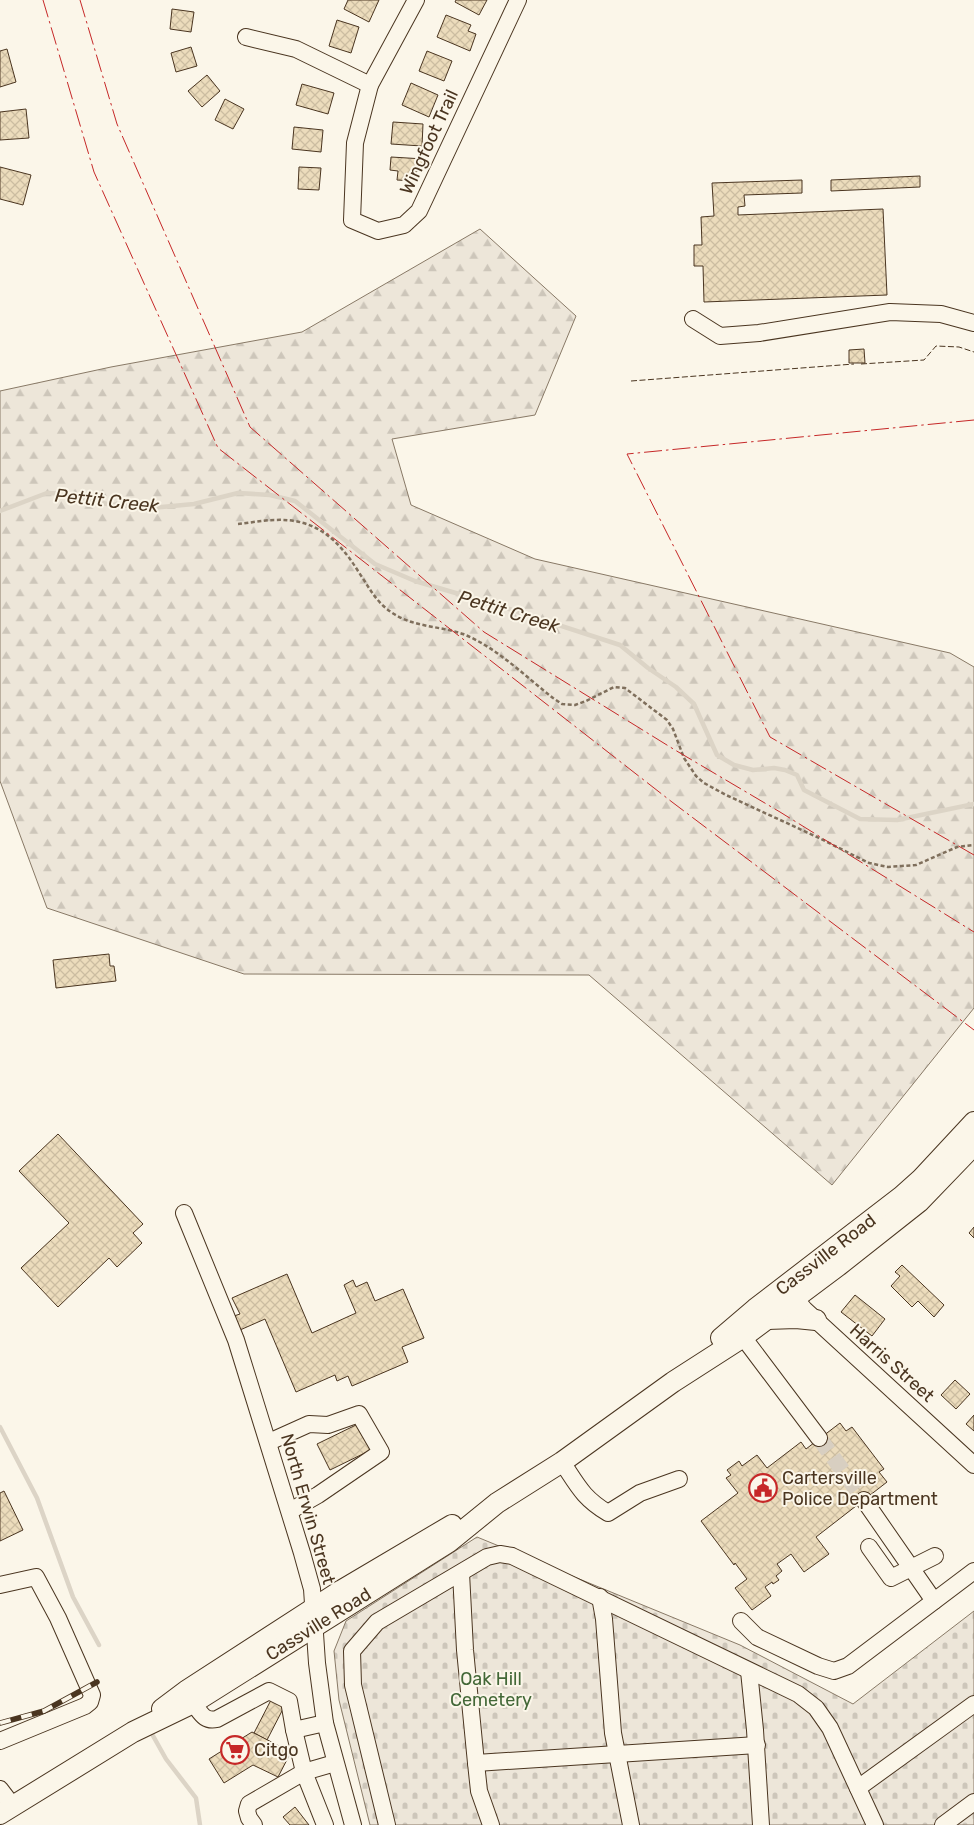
<svg xmlns="http://www.w3.org/2000/svg" width="974" height="1825" viewBox="0 0 974 1825" font-family="Rubik,sans-serif">
<defs>
<pattern id="forest-firs" width="22" height="20" patternUnits="userSpaceOnUse" patternTransform="scale(1.25)"><rect width="22" height="20" fill="#ede6d9"/><path d="M5 1l3.5 6h-7zM16 11l3.5 6h-7z" fill="#cdc6ba"/></pattern>
<pattern id="cemetery-stones" width="16" height="16" patternUnits="userSpaceOnUse" patternTransform="scale(1.25)"><rect width="16" height="16" fill="#ede6d9"/><path d="M2 7V4a2 2 0 0 1 4 0v3zM10 15v-3a2 2 0 0 1 4 0v3z" fill="#cdc6ba"/></pattern>
<pattern id="building-cross-hatch" width="8" height="8" patternUnits="userSpaceOnUse" patternTransform="scale(1.25)"><rect width="8" height="8" fill="#ecdcbc"/><path d="M0 0l8 8M0 8l8-8" fill="none" stroke="#ccbda1"/></pattern>
</defs>
<rect width="100%" height="100%" fill="#fbf6e9"/>
<polygon fill="url(#forest-firs)" stroke="#887966" points="480,229 576,316 535,415 392,439 411,505 535,559 950,653 974,667 974,1008 832,1185 589,975 244,974 47,908 0,781 0,391 111,367 302,332"/>
<polygon fill="url(#cemetery-stones)" stroke="#887966" points="477,1537 740,1645 853,1704 974,1611 974,1825 370,1825 339,1700 334,1651 346,1621"/>
<g fill="none" stroke-linecap="round" stroke-linejoin="round">
<g stroke="#dcd4c6" stroke-width="4.5">
<polyline points="0,511 47,493 69,494 107,504 151,508 194,504 238,493 270,495 295,501 375,564 415,581 503,607 620,645 648,668 676,687 694,704 717,755 734,765 753,770 774,768 785,770 797,775 804,790 860,819 897,820 974,804"/>
<polyline points="0,1427 37,1498 73,1597 99,1645"/>
<polyline points="152,1734 166,1759 196,1798 200,1825"/>
</g>
</g>
<g fill="url(#building-cross-hatch)" stroke="#4a3520">
<polygon points="348,0 379,0 369,22 344,9"/>
<polygon points="456,0 487,0 479,15 455,2"/>
<polygon points="172,9 194,12 191,32 170,29"/>
<polygon points="446,15 471,25 468,31 476,34 470,51 437,37"/>
<polygon points="337,20 359,27 351,53 329,46"/>
<polygon points="191,47 197,66 176,72 171,53"/>
<polygon points="7,49 16,82 0,87 0,51"/>
<polygon points="427,51 452,61 444,81 419,71"/>
<polygon points="207,75 220,91 202,107 188,91"/>
<polygon points="411,83 438,95 429,117 402,105"/>
<polygon points="302,84 334,93 328,114 296,105"/>
<polygon points="225,99 244,109 233,129 215,120"/>
<polygon points="26,109 29,138 0,140 0,112"/>
<polygon points="393,122 423,124 422,146 391,144"/>
<polygon points="294,127 323,130 321,152 292,149"/>
<polygon points="391,157 424,159 423,171 416,171 415,181 397,180 398,171 390,170"/>
<polygon points="0,167 31,175 23,205 0,199"/>
<polygon points="299,167 321,168 319,190 298,189"/>
<polygon points="920,176 920,187 831,191 831,180"/>
<polygon points="802,180 802,193 744,195 745,206 738,207 738,215 883,209 887,295 704,302 703,266 694,266 694,245 702,245 701,217 714,216 712,183"/>
<polygon points="864,349 865,363 849,363 849,350"/>
<polygon points="109,954 110,966 114,966 116,981 56,988 53,960"/>
<polygon points="58,1134 143,1224 133,1233 142,1243 117,1267 109,1258 58,1307 21,1268 69,1223 19,1171"/>
<polygon points="974,1227 974,1238 969,1233"/>
<polygon points="902,1265 944,1305 934,1317 918,1301 912,1307 891,1286 900,1276 895,1272"/>
<polygon points="287,1274 312,1333 356,1313 344,1285 353,1280 356,1287 367,1282 375,1301 403,1289 424,1338 402,1347 408,1362 352,1386 348,1376 337,1381 335,1375 296,1392 265,1319 240,1330 234,1316 240,1314 232,1298"/>
<polygon points="855,1295 885,1319 872,1336 841,1312"/>
<polygon points="955,1380 970,1394 956,1409 941,1395"/>
<polygon points="974,1415 974,1431 966,1424"/>
<polygon points="840,1423 846,1431 852,1427 884,1469 879,1472 887,1482 816,1537 829,1554 804,1572 791,1554 777,1564 782,1571 776,1576 779,1580 773,1584 772,1582 765,1587 771,1596 752,1610 735,1588 747,1579 735,1563 734,1565 701,1521 738,1493 726,1478 731,1475 727,1470 739,1461 742,1466 757,1455 767,1468 801,1442 806,1449"/>
<polygon points="358,1424 371,1450 330,1470 317,1444"/>
<polygon points="4,1491 23,1530 0,1541 0,1493"/>
<polygon points="271,1700 284,1707 267,1740 254,1733"/>
<polygon points="252,1732 291,1752 278,1777 253,1765 224,1783 209,1759"/>
<polygon points="295,1807 309,1825 290,1825 283,1817"/>
</g>
<g fill="none" stroke-linecap="round" stroke-linejoin="round">
<polyline stroke="#d8cfc1" stroke-width="16" stroke-dasharray="16 8" stroke-linecap="butt" points="819,1438 864,1500"/>
<defs>
<g id="minor">
<polyline points="416,0 370,85 355,143 352,220 378,231 404,225 419,211 518,0"/>
<polyline points="246,37 296,49 370,85"/>
<polyline points="693,319 720,336 759,333 890,312 941,314 974,323"/>
<polyline points="184,1213 236,1340 302,1553 312,1589 317,1663 325,1723 353,1825"/>
<polyline points="787,1289 805,1310 974,1465"/>
<polyline points="743,1337 819,1438"/>
<polyline points="269,1442 309,1424 328,1425 359,1414 381,1452 318,1495 290,1511"/>
<path d="M 562,1462 C 578,1486 583,1498 608,1513 L 640,1493 L 679,1479"/>
<polyline points="864,1500 934,1601"/>
<polyline points="869,1547 891,1578 935,1556"/>
<polyline points="461,1573 465,1650 476,1763 479,1791 491,1825"/>
<polyline points="0,1585 36,1577 58,1618 92,1695 90,1702 85,1706 0,1741"/>
<polyline points="600,1597 604,1619 613,1733 631,1825"/>
<polyline points="741,1621 757,1637 818,1666 834,1671 848,1666 974,1571"/>
<polyline points="749,1671 755,1730 761,1825"/>
<path d="M 193,1703 C 201,1713 204,1722 217,1719 L 269,1691 L 289,1701 L 294,1730 L 325,1723"/>
<polyline points="294,1730 304,1772 335,1763"/>
<polyline points="476,1763 757,1745"/>
<polyline points="858,1788 974,1704"/>
<polyline points="0,1789 13,1806"/>
<polyline points="254,1825 249,1818 247,1811 249,1804 304,1772 325,1825"/>
<polyline points="387,1825 353,1685 352,1651 377,1622 487,1557 500,1554 512,1556 798,1694 816,1708 830,1728 875,1825"/>
<polyline points="943,1825 974,1802"/>
</g>
<g id="major">
<polyline points="767,1319 796,1318 816,1320"/>
<path id="s1" d="M 721,1338 L 755,1309 L 902,1196 L 921,1179 L 974,1122"/>
<polyline points="162,1709 186,1691 342,1590 452,1525"/>
<path id="s2" d="M 0,1814 L 133,1732 L 193,1703 L 449,1542 L 497,1503 L 562,1462 L 673,1382 L 743,1337 L 838,1266 L 919,1202 L 974,1145"/>
</g>
</defs>
<use href="#minor" stroke="#4a3520" stroke-width="18"/>
<use href="#major" stroke="#4a3520" stroke-width="22"/>
<path stroke="#7f6f5c" stroke-width="2.5" stroke-dasharray="4 2.5" stroke-linecap="butt" d="M 238,524 C 250,523 263,520 275,520 C 315,518 338,539 358,571 C 369,587 376,603 394,614 C 414,627 440,626 463,634 C 496,647 525,676 553,698 L 562,704 L 575,705 L 586,701 L 614,687 L 625,688 L 667,720 L 673,729 L 684,758 L 696,776 L 704,783 L 726,795 L 817,837 L 869,863 L 888,867 L 916,865 L 957,847 L 974,845"/>
<use href="#minor" stroke="#fbf6e9" stroke-width="16"/>
<use href="#major" stroke="#fbf6e9" stroke-width="20"/>
<defs>
<polyline id="rail" points="0,1723 44,1711 97,1682"/>
</defs>
<use href="#rail" stroke="#4a3520" stroke-width="5.5"/>
<use href="#rail" stroke="#fbf6e9" stroke-width="4" stroke-dasharray="11" stroke-linecap="butt"/>
<g stroke="#4a3520" stroke-width="1" stroke-dasharray="6 2.5" stroke-linecap="butt">
<polyline points="861,364 924,360 936,346 959,347 974,352"/>
<polyline points="631,381 854,364"/>
</g>
<g stroke="#c62828" stroke-width="1" stroke-dasharray="18 4 2.5 4" stroke-linecap="butt">
<polyline points="43,0 94,172 218,448 672,802 974,1030"/>
<polyline points="80,0 117,124 250,427 484,632 675,750 780,812 974,932"/>
<polyline points="974,420 627,454 770,737 974,855"/>
</g>
</g>
<defs>
<symbol id="civic-ring" viewBox="-11 -11 22 22"><circle r="9.5" fill="#fbf6e9" stroke="#c62828" stroke-width="1.5"/><path d="M-.6-6.5H3V-4.5H.6V-3L4-1V1h2V6H-6V1h2V-1L-.6-3ZM-1.2 2.5V6h2.4V2.5Z" fill="#c62828"/></symbol>
<symbol id="supermarket-ring" viewBox="-11 -11 22 22"><circle r="9.5" fill="#fbf6e9" stroke="#c62828" stroke-width="1.5"/><path d="M-6-5.5h2.5l.6 2H6L4.5 2H-2.5L-4.4-4H-6ZM-1.5 3.2a1.3 1.3 0 1 0 .1 0ZM3 3.2a1.3 1.3 0 1 0 .1 0Z" fill="#c62828"/></symbol>
</defs>
<g fill-rule="evenodd">
<use href="#civic-ring" x="747" y="1472" width="32" height="32"/>
<use href="#supermarket-ring" x="219" y="1734" width="32" height="32"/>
</g>
<g text-anchor="middle" stroke-width="4" stroke-linejoin="round" paint-order="stroke">
<g font-size="18" fill="#4a3520" stroke="#fbf6e9">
<text transform="translate(429 142) rotate(-65)" y="6">Wingfoot Trail</text>
<text dy="6" stroke="none"><textPath href="#s1" startOffset="134">Cassville Road</textPath></text>
<text transform="translate(892 1363) rotate(42)" y="6">Harris Street</text>
<text transform="translate(308 1509) rotate(74)" y="6">North Erwin Street</text>
<text dy="6" stroke="none"><textPath href="#s2" startOffset="371">Cassville Road</textPath></text>
</g>
<g font-size="18" fill="#4a3520" stroke="#fbf6e9" text-anchor="start">
<text x="782" y="1484">Cartersville<tspan x="782" dy="21">Police Department</tspan></text>
<text x="254" y="1756">Citgo</text>
</g>
<g font-size="18" fill="#436837" stroke="#fbf6e9">
<text x="491" y="1685">Oak Hill<tspan x="491" dy="21">Cemetery</tspan></text>
</g>
<g font-size="19" font-style="italic" fill="#4a3520" stroke="#fbf6e9">
<text transform="translate(107 500) rotate(6)" y="7">Pettit Creek</text>
<text transform="translate(509 611) rotate(17)" y="7">Pettit Creek</text>
</g>
</g>
</svg>
